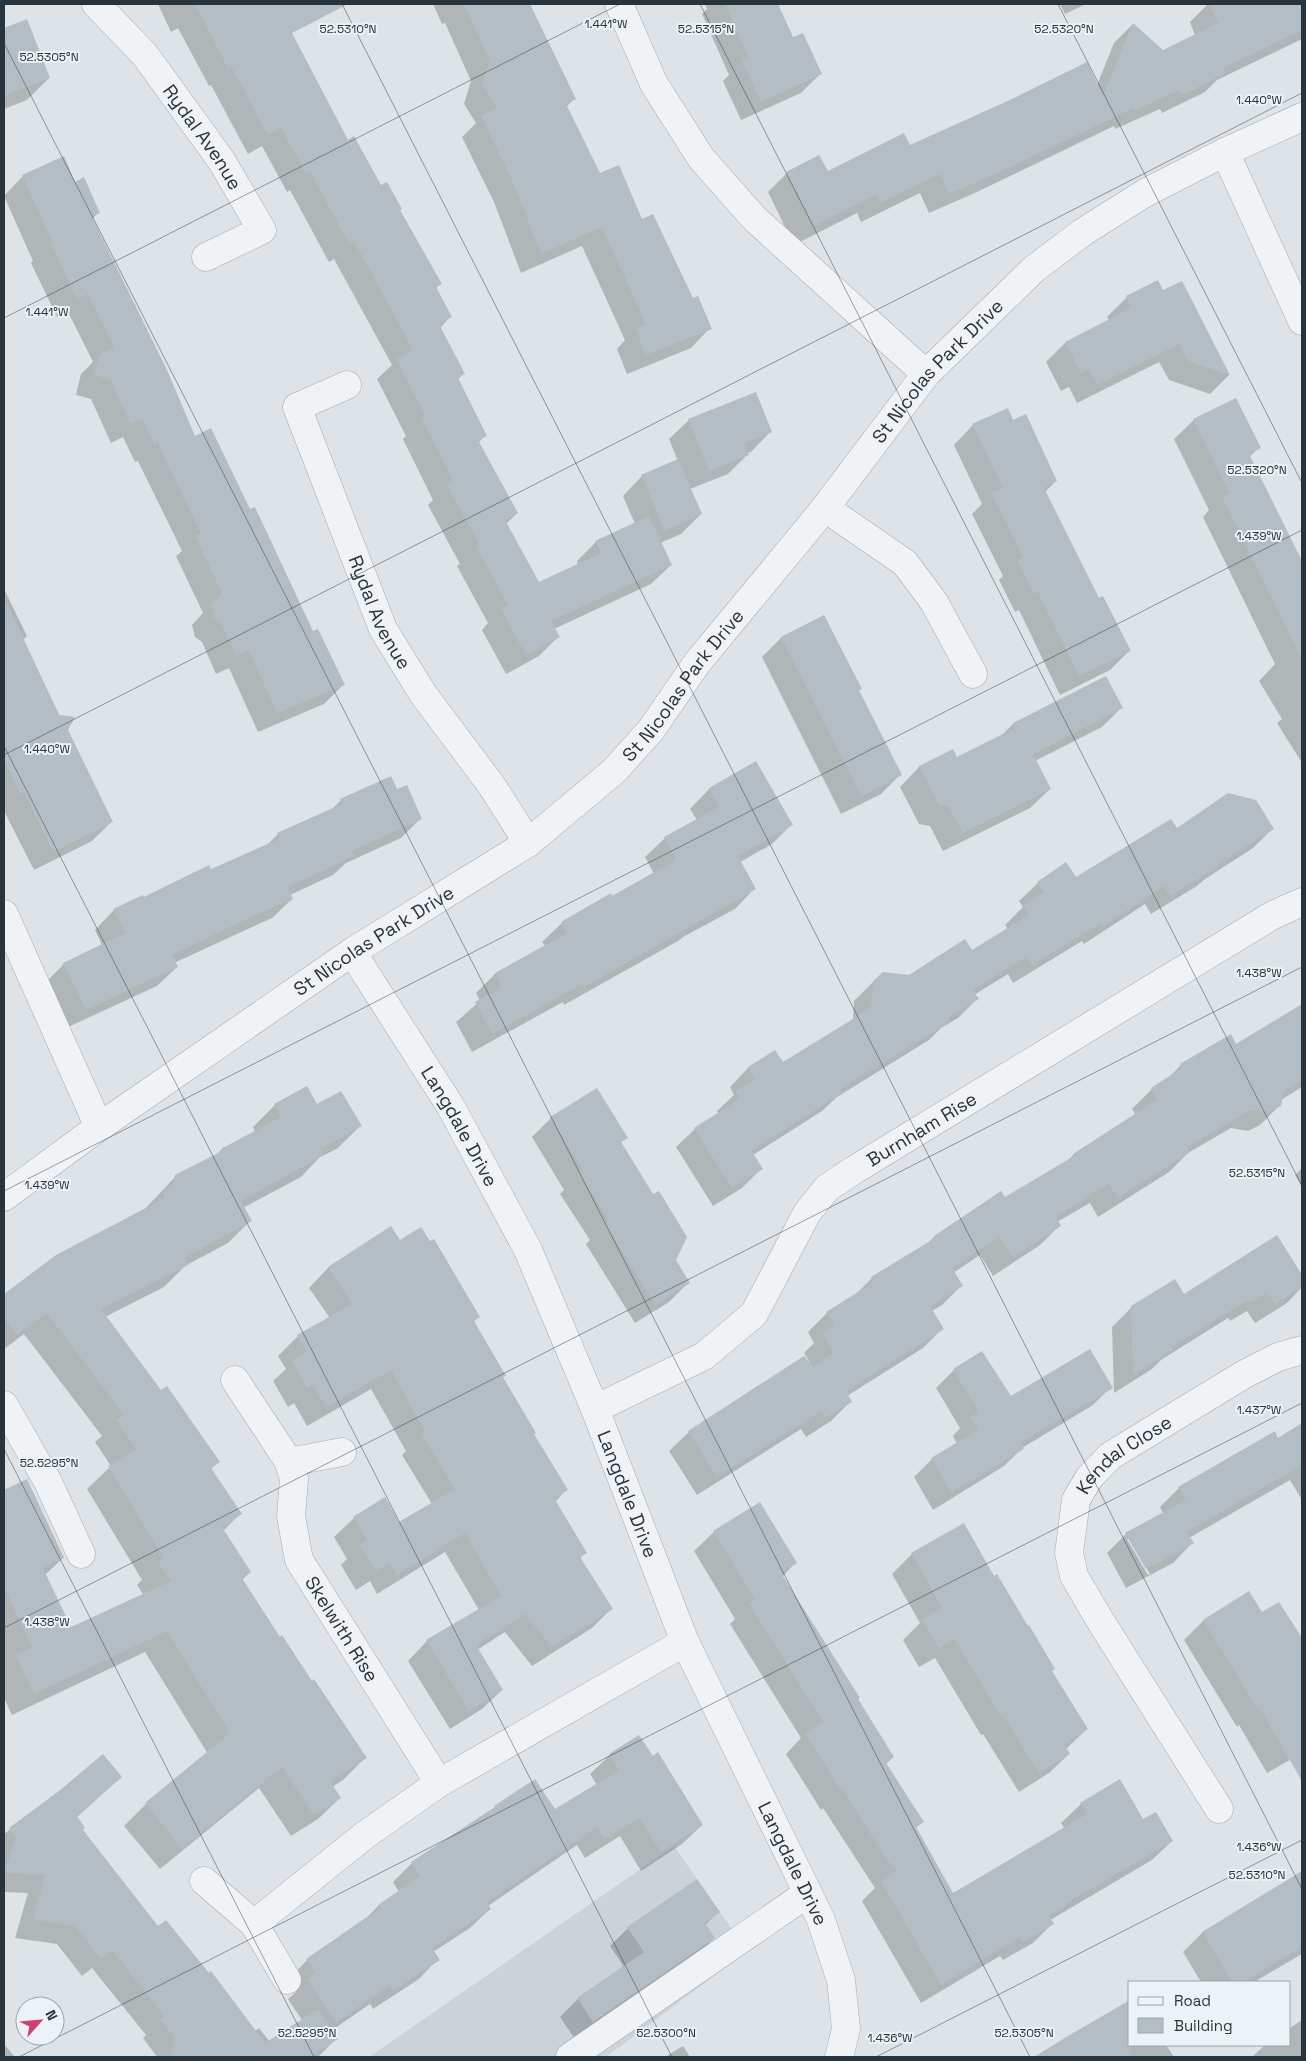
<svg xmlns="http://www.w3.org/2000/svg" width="1306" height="2061" viewBox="0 0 1306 2061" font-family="'Space Grotesk',sans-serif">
<rect width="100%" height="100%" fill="#dde3e7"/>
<polygon fill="#cbd3d9" points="674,1846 747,1951 606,2057 369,2057"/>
<g fill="#0003" fill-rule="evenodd">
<polygon points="158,4 276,4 347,141 399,210 440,284 436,288 450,317 440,328 463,374 457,380 486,435 478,443 517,513 506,524 538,583 578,565 577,561 596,542 635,524 623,496 642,476 678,461 669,439 689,420 770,432 751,452 747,453 747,455 728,474 690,489 701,514 681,534 660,543 671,565 651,584 554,629 558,637 539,656 506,674 482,630 488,623 457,566 460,564 428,505 433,500 403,439 406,436 377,379 392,365 334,259 329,262 290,190 287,192 262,146 248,154 211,85 209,86 178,28 171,32"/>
<polygon points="433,4 521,4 574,99 566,107 599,175 641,220 710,328 691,348 627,374 617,349 625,340 582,246 521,273 494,202 462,137 476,123 464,104 471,81 445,23 442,24"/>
<polygon points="705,4 777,4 792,39 820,74 801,93 741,120 723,81 729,75 702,14 707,9"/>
<polygon points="1060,4 1086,4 1065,14"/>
<polygon points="1208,4 1302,4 1302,39 1217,80 1205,92 1162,113 1160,109 1115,129 1114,126 977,192 929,213 920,193 861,222 857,213 794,245 768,192 787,173 827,173 1097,85 1114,43 1133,24 1163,51 1195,35 1190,22"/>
<polygon points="26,20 49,78 27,100 4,109 4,29"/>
<polygon points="23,176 74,183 99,212 92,219 195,438 343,685 324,704 258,732 229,668 216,674 202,642 195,637 192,625 203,613 176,556 182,551 138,461 135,462 123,437 111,443 91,399 76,395 81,374 93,362 68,312 57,317 31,263 33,261 4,196"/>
<polygon points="1158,282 1163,292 1182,283 1229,375 1210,394 1169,380 1159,362 1077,403 1069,387 1061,391 1046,362 1065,343 1109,320 1107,317 1126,298"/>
<polygon points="1194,420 1259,448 1249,457 1302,564 1302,763 1277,723 1282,719 1259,681 1275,664 1203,517 1209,510 1174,439"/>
<polygon points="1012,422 1056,481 1045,492 1099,599 1129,651 1110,670 1060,695 1019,610 1015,612 999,580 1003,576 972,514 982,504 954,445 973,425"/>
<polygon points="4,589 27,636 23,640 111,822 92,841 34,870 4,811"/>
<polygon points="823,616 861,689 858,691 901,774 881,794 841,814 762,657 781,638"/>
<polygon points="1121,708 1102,727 1035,761 1050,789 1030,808 943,851 930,826 919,824 900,787 919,767 952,751 956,758 1001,736 1013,724"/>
<polygon points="756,762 791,825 772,844 740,862 754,889 735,909 683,937 678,941 564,1005 563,1002 472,1052 456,1022 480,1001 476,993 495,974 545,946 542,942 562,923 654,874 645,857 665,838 697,820 690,809 709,789"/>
<polygon points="397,791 420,819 401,838 346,863 333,875 290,895 292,899 272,918 174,963 177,967 157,986 66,1028 45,983 64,964 102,945 95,930 114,910 265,847 278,834 331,810 341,800"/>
<polygon points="1272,829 1253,848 1205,879 1197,886 1151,914 1145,904 1084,944 1082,941 1013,983 1008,974 974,995 977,999 958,1018 941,1028 929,1040 837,1097 822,1111 753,1155 761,1169 742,1188 713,1206 676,1147 695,1129 719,1114 717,1111 734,1095 730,1087 748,1068 775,1052 783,1064 853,1021 854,1001 873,982 909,977 972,951 1008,929 1005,925 1023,907 1019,901 1038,883 1076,879 1176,830"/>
<polygon points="1302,1004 1302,1087 1281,1100 1280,1105 1260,1125 1248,1131 1231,1128 1188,1153 1169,1172 1098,1217 1090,1203 1057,1222 1059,1226 1040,1245 993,1276 980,1255 953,1273 961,1286 942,1305 932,1311 942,1329 923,1348 847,1396 851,1401 831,1421 806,1437 801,1429 697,1495 669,1451 689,1432 809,1361 804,1353 814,1343 808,1332 827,1313 855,1295 872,1278 926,1245 934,1237 1005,1199 1067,1162 1073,1155 1136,1115 1132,1109 1152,1089 1166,1080 1181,1065 1236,1045 1297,1009"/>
<polygon points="307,1088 316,1106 360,1126 338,1148 319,1158 301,1177 243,1208 250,1221 228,1243 185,1266 164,1287 105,1317 161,1392 218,1462 211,1469 240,1514 223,1531 250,1572 242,1580 279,1638 365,1758 343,1780 332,1787 340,1798 318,1819 291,1836 259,1788 160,1869 124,1826 146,1804 208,1754 145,1652 12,1715 4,1698 4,1491 26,1480 63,1558 45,1575 71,1629 144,1595 137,1585 142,1580 87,1489 111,1466 95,1442 102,1436 24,1334 4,1349 4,1296 56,1257 143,1211 176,1176 215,1156 221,1150 255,1132 253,1127 275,1105"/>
<polygon points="551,1118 626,1137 620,1143 674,1260 688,1283 669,1302 635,1323 586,1244 590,1240 560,1194 564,1190 532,1137"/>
<polygon points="1302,1168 1302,1187 1295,1175"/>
<polygon points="391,1228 400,1242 478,1317 473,1322 533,1434 566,1490 555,1502 585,1553 580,1558 611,1609 592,1628 532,1666 505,1632 477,1650 502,1690 482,1709 450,1729 408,1661 427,1641 479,1610 445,1552 377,1594 370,1581 356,1590 341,1565 347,1559 334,1537 354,1518 399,1524 432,1504 402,1455 406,1451 371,1389 307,1426 294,1403 288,1407 273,1381 286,1369 278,1356 298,1336 330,1318 309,1288 328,1268"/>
<polygon points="1277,1237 1302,1277 1302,1287 1287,1303 1255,1323 1247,1311 1230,1321 1228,1318 1161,1360 1152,1369 1114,1393 1112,1327 1132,1307 1183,1296"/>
<polygon points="954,1370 1011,1398 1111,1387 1093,1405 1022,1448 1004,1466 933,1510 914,1477 932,1459 957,1444 953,1436 960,1428 936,1388"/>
<path d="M 1302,1425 L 1302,1500 L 1290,1480 L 1189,1538 L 1192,1543 L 1173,1563 L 1126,1588 L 1107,1553 L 1126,1534 L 1163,1513 L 1160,1507 L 1179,1488 L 1278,1439 ZM 1127,1539 L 1130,1539 L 1150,1574 L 1148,1575 Z"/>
<polygon points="964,1525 994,1578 1087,1729 1066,1749 1069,1754 1049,1773 1019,1792 983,1734 981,1735 935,1658 919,1667 903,1640 920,1623 892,1574 912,1554"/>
<polygon points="714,1532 795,1563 782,1577 893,1757 886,1764 922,1822 915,1829 953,1895 1065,1829 1061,1823 1081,1804 1143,1821 1172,1841 1152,1860 1052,1919 1050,1920 1052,1924 1033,1943 1003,1960 1000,1956 921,2003 862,1901 875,1888 823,1808 821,1810 786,1754 801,1738 730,1624 735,1619 694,1551"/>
<polygon points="1249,1593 1262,1614 1279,1604 1302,1641 1302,1753 1267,1773 1239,1725 1237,1727 1184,1640 1203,1621"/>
<polygon points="610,1755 702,1825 682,1844 641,1871 620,1836 585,1858 577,1845 488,1906 490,1909 470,1928 433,1952 438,1959 419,1979 373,2009 370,2004 331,2031 336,2039 318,2057 157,2057 143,2038 146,2035 92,1968 82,1976 57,1944 15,1938 28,1893 4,1892 4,1834 60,1792 121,1777 76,1818 82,1830 158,1928 255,2031 259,2028 270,2042 302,2020 288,1999 296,1992 288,1980 307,1960 364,1921 378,1906 399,1892 393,1882 412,1863 489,1812 495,1807 555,1811 597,1785 590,1774"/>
<polygon points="1302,1873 1302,1954 1254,1982 1201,1982 1183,1952 1202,1933"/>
<polygon points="718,1912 705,1925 714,1938 696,1956 575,2039 560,2017 578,1999 624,1967 610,1946 628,1928"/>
<polygon points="1130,2002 1130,2045 1166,2045 1174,2057 1036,2057"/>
<polygon points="1302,2020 1302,2057 1252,2057 1265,2045 1290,2045 1290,2028"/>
<polygon points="4,2044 15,2057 4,2057"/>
<polygon points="683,2046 690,2057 665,2057"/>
</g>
<g fill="#b4bdc4">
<polygon points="195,4 348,4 292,33 348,140 354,136 381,185 387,182 402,209 400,210 442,284 436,287 452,317 439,324 465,374 458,378 487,436 478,440 518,513 505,520 539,582 601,553 595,541 649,516 672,565 551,621 560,637 526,655 501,609 508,605 476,546 479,544 447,485 453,481 422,419 426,417 396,359 413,350 354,241 349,244 310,171 306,173 281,128 268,135 231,66 228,68"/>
<polygon points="464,4 530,4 576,99 566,104 600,173 619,165 642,219 653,214 693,298 698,296 712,329 646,355 635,328 646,324 602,227 541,254 513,182 481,116 497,108 482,84 490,61"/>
<polygon points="725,4 778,4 793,37 803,33 822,74 761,102 742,60 748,57"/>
<polygon points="1209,4 1302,4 1302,30 1223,68 1226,73 1182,95 1179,90 1135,111 1133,108 998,173 949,194 940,174 880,203 876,195 814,226 786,172 819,155 828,171 904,133 910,145 1012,99 1087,62 1103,96 1133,23 1163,50 1218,23"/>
<polygon points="27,19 50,78 4,96 4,28"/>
<polygon points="64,156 75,182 84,177 100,213 92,217 167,370 195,436 211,428 250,509 255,507 313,631 318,629 345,685 277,713 249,650 236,656 221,622 214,618 211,604 222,593 195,536 201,533 157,442 154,444 143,419 130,424 111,380 94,375 100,354 114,347 88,294 77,299 50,242 52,241 22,175"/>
<polygon points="1158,280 1163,290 1182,281 1230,375 1188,361 1179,344 1097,385 1089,369 1081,373 1065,342 1131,308 1126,296"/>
<polygon points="756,392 772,432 744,443 749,455 709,471 688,419"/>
<polygon points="1236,398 1261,448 1249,454 1302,561 1302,660 1222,496 1229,493 1193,419"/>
<polygon points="1008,408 1013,420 1026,414 1057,481 1044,488 1099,598 1103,596 1131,651 1079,676 1038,592 1034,594 1017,560 1023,557 991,493 1003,487 972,424"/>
<polygon points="678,459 702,514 665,531 641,475"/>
<polygon points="4,597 59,715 75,717 68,730 113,822 53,852 24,792 20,794 4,758"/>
<polygon points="824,615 862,689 859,690 902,775 861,796 781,637"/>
<polygon points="1106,676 1123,708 1033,754 1051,789 963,833 949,807 939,805 919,766 953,749 957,757 1015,728 1013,723"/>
<polygon points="756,761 793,825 738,856 756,889 584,987 582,984 492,1034 475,1002 502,987 495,973 567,933 561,922 611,893 612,896 676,860 664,837 719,807 709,788"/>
<polygon points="391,776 397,789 407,785 422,819 352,851 354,856 288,887 293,899 236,924 172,955 178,967 86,1010 63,963 125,933 113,909 143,895 144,897 209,865 211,869 279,839 277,833 342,804 340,799"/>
<polygon points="1228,793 1256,800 1274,829 1217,865 1218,867 1170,896 1164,886 1103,926 1101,923 1032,965 1027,956 973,990 979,999 948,1018 950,1022 840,1089 843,1093 751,1150 763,1169 732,1188 694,1128 740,1099 736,1091 755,1079 748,1067 775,1050 783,1062 871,1008 873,981 883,972 909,975 965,939 972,950 1029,915 1023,905 1044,892 1037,882 1066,862 1076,877 1171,819 1177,828"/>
<polygon points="1302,1004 1302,1080 1284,1091 1281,1106 1269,1112 1251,1110 1187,1147 1190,1152 1118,1198 1109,1184 1056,1216 1061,1226 1013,1258 999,1237 952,1268 963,1286 930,1306 944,1329 846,1391 852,1402 825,1418 821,1411 717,1477 688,1431 804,1356 814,1367 834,1352 822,1332 834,1325 826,1312 874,1282 871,1277 935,1238 934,1236 1001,1191 1005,1197 1074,1156 1073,1154 1158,1099 1151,1088 1182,1068 1180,1064 1231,1034 1236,1044"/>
<polygon points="307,1086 317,1104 341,1091 362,1126 321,1149 324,1155 241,1201 252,1221 184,1258 188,1265 101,1309 161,1390 167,1386 220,1462 211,1468 242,1514 222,1527 251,1572 242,1578 280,1637 282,1635 312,1681 314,1679 367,1758 330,1781 341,1798 314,1815 282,1767 182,1849 145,1803 230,1733 167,1631 34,1694 16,1655 32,1647 4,1587 4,1490 27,1479 64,1558 43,1568 71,1627 171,1581 158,1562 164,1558 108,1466 136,1449 116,1420 124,1415 47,1313 17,1335 4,1318 4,1294 56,1255 165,1198 162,1191 172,1185 175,1175 222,1151 221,1149 281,1117 274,1104"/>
<polygon points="597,1088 628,1138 621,1142 653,1194 659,1191 687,1237 676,1260 690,1283 655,1305 605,1224 609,1221 579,1173 583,1171 550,1117"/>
<polygon points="391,1226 400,1240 421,1227 430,1241 434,1239 480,1317 474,1321 506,1376 503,1377 536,1433 534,1434 568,1490 554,1498 587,1553 580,1557 613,1609 552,1647 525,1614 476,1645 503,1690 469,1711 426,1640 501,1596 465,1533 397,1575 390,1563 376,1571 359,1545 367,1540 353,1517 385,1497 399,1522 455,1489 421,1434 425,1432 391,1370 326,1407 313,1385 307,1388 292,1361 307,1352 297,1335 352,1304 328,1267"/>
<polygon points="1277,1235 1302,1275 1302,1287 1275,1304 1267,1292 1250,1303 1248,1300 1171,1347 1173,1350 1133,1375 1131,1306 1175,1279 1184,1294"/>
<polygon points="1090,1349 1113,1388 1020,1443 1024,1449 951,1493 931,1458 978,1430 970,1417 979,1412 953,1369 982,1351 1011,1396"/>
<polygon points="1302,1423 1302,1465 1187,1532 1194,1543 1146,1569 1125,1533 1186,1500 1178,1487 1275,1431 1278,1438"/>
<polygon points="760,1502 797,1563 781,1573 860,1698 858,1699 894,1757 886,1763 924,1822 916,1827 953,1893 1087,1814 1080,1803 1120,1779 1143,1819 1156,1812 1173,1841 1065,1904 1066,1906 1049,1916 1054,1924 1023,1942 1020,1937 941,1985 881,1881 897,1871 887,1860 843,1790 841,1791 805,1733 823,1722 749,1604 755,1600 713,1531"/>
<polygon points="964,1523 994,1576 997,1574 1028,1626 1029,1625 1055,1669 1052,1671 1088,1729 1064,1744 1070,1754 1039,1773 1003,1715 1001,1716 954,1639 939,1648 922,1620 942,1607 911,1553"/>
<polygon points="1249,1591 1262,1612 1279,1602 1302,1638 1302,1781 1259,1707 1257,1708 1203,1620"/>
<polygon points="639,1735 653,1756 658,1752 703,1825 661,1852 639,1818 605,1839 597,1827 487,1902 491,1909 432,1948 440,1960 393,1991 390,1985 336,2022 307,1979 315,1973 306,1959 380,1908 378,1905 420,1876 411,1862 495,1807 494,1806 535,1779 555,1809 619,1770 609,1754"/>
<polygon points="103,1754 122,1777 77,1816 85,1828 83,1830 158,1926 166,1920 209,1973 211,1971 265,2043 318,2009 338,2039 310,2057 171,2057 175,2038 160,2019 164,2016 112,1950 101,1959 75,1926 33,1919 45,1875 4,1873 16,1838 9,1828 59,1791"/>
<polygon points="1302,1871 1302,1947 1243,1982 1232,1982 1202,1932"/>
<polygon points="697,1879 720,1912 705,1923 715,1938 593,2022 577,1998 644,1952 627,1927"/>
<polygon points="1130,2000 1130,2057 1034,2057 1068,2036"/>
</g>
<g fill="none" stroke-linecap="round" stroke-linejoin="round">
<defs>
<g id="minor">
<path id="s1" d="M 96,4 L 145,55 L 221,160 L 262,230 L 206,257"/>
<polyline points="619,4 654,84 701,158 754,218 926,374"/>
<polyline points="1225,152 1302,321"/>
<path id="s2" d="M 347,385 L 297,407 L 383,629 L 423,694 L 492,786 L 528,843"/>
<polyline points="825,508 905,563 934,602 973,674"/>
<polyline points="4,914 99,1127"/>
<path id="s3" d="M 352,952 L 451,1107 L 528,1250 L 595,1409 L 685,1642 L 821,1920 L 841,1980 L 846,2029 L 839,2057"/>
<path id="s4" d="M 4,1197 L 99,1127 L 352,952 L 528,843 L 614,771 L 651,730 L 697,663 L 825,508 L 926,374 L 1034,269 L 1083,232 L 1145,193 L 1225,152 L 1302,117"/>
<path id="s5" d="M 235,1380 L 289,1462 L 294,1479 L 291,1516 L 299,1560 L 439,1783"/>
<polyline points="4,1405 48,1482 81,1554"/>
<path id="s6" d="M 595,1409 L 704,1356 L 754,1314 L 807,1213 L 827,1188 L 854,1170 L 1273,915 L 1302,902"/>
<polyline points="289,1462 342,1452"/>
<path id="s7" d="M 1219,1809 L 1101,1622 L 1074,1576 L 1069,1553 L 1076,1500 L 1089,1478 L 1110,1456 L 1243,1375 L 1278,1357 L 1302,1350"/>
<polyline points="204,1881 254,1924 287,1980"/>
<polyline points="254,1924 365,1835 439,1783 685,1642"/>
<polyline points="570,2057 808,1893"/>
</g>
</defs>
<use href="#minor" stroke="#a3abb1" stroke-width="29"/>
<use href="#minor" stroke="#f0f3f5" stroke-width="28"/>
</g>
<path fill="none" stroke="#27343d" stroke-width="1" stroke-opacity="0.45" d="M 342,4 L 1302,1889M 700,4 L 1302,1186M 1058,4 L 1302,483M 4,43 L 1030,2057M 4,318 L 620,4M 4,746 L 672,2057M 4,755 L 1302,93M 4,1191 L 1302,530M 4,1449 L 314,2057M 4,1628 L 1302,967M 19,2057 L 1302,1403M 876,2057 L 1302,1840"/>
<g text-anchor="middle" stroke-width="4" stroke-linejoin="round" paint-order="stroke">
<g font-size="19" fill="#27343d" stroke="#ecf2f5">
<text dy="7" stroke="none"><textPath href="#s1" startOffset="171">Rydal Avenue</textPath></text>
<text dy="7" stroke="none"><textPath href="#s4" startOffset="1260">St Nicolas Park Drive</textPath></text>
<text dy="7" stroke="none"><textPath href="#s2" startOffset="276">Rydal Avenue</textPath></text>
<text dy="7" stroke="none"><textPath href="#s4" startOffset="855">St Nicolas Park Drive</textPath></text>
<text dy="7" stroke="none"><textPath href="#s4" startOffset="450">St Nicolas Park Drive</textPath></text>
<text dy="7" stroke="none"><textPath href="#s3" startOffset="205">Langdale Drive</textPath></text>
<text dy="7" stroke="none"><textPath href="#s6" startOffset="444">Burnham Rise</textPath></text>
<text dy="7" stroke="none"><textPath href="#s7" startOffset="419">Kendal Close</textPath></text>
<text dy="7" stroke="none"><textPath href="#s3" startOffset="610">Langdale Drive</textPath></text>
<text dy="7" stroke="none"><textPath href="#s5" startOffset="279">Skelwith Rise</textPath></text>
<text dy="7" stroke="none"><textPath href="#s3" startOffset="1015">Langdale Drive</textPath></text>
</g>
</g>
<g font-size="12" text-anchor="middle" fill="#27343d" stroke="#ecf2f5" stroke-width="4" stroke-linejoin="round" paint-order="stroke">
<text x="606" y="28">1.441°W</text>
<text x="348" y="33">52.5310°N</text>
<text x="706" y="33">52.5315°N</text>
<text x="1064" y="33">52.5320°N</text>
<text x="49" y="61">52.5305°N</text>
<text x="1259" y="104">1.440°W</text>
<text x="47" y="316">1.441°W</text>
<text x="1257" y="474">52.5320°N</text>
<text x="1259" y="540">1.439°W</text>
<text x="47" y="753">1.440°W</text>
<text x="1259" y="977">1.438°W</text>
<text x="1257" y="1177">52.5315°N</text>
<text x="47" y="1189">1.439°W</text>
<text x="1259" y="1414">1.437°W</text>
<text x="49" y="1467">52.5295°N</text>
<text x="47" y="1626">1.438°W</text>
<text x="1259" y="1851">1.436°W</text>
<text x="1257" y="1879">52.5310°N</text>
<text x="307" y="2037">52.5295°N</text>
<text x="666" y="2037">52.5300°N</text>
<text x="1024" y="2037">52.5305°N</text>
<text x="890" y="2042">1.436°W</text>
</g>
<rect width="1306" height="2061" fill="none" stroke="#27343d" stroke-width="10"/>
<rect x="1128" y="1981" width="162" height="65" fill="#ecf2f5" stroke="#9da6ab"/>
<rect x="1138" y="1997" width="25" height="8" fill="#f0f3f5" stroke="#9da6ab"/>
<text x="1174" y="2006" font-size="15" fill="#27343d">Road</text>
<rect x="1138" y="2018" width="25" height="15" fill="#b4bdc4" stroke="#9da6ab"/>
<text x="1174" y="2031" font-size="15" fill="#27343d">Building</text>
<g transform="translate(40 2021) rotate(63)"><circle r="24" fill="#ecf2f5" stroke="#9da6ab"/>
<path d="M0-4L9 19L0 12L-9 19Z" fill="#cd4173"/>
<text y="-8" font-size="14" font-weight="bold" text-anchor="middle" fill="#27343d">N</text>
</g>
</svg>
